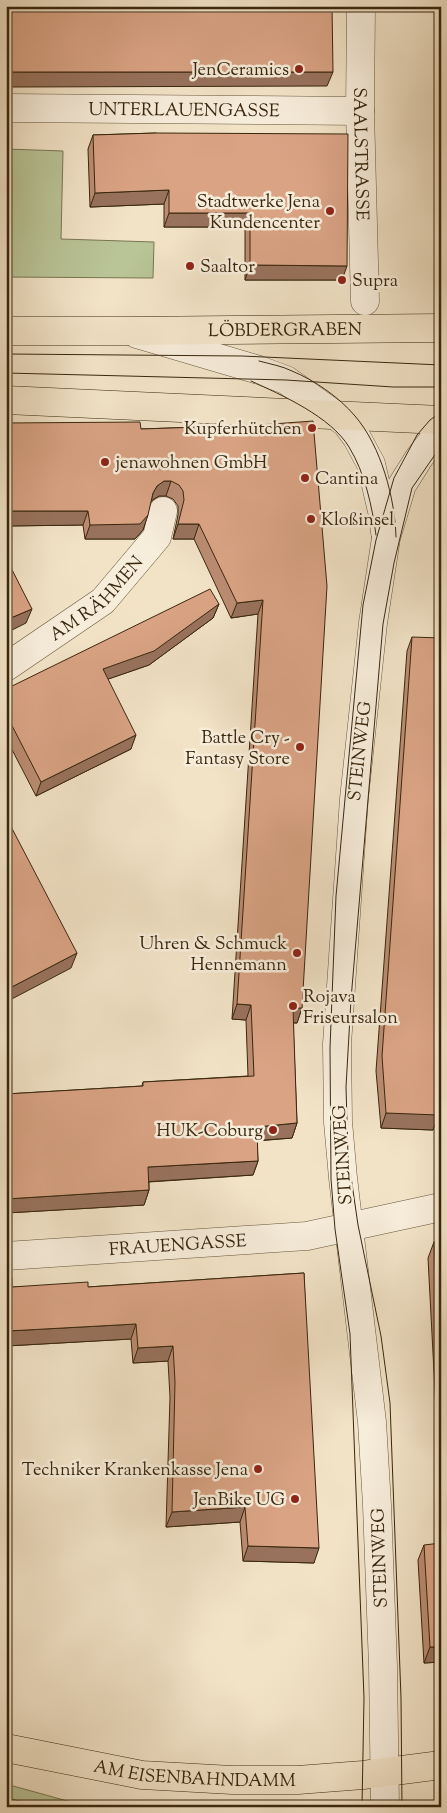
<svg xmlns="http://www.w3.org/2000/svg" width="447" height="1813" viewBox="0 0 447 1813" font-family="'Sorts Mill Goudy',serif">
<rect width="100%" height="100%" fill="#f2e3c7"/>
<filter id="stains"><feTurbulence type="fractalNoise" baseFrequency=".004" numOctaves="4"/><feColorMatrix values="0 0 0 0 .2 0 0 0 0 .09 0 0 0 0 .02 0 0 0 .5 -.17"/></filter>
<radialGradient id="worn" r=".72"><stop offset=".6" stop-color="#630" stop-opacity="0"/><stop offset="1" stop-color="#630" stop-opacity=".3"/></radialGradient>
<g fill="#b9c497" stroke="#797652">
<polygon points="6,149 63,151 61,239 154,242 153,278 6,277"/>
<polygon points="6,1784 89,1807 39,1807 6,1797"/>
</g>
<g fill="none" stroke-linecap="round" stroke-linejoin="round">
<defs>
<g id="minor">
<path id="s1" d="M 361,6 L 360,111 L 365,301"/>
<path id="s2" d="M 6,108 L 360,111"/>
<polyline points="137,334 259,370 286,380 346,423 357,438 371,464 383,515 385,532"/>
<path id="s3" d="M 6,667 L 103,601 L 157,537 L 163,511"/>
<path id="s4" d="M 6,1256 L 307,1236 L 441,1207"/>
<path id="s5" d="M 385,1807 L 383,1666 L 377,1505 L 372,1422 L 343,1178 L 338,1122 L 337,1044 L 354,799 L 373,623 L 386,538 L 402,485 L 419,458 L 436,436 L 441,433"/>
</g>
<g id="major">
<path id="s6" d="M 6,331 L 128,331 L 441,328"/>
<polyline points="6,400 441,420"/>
<path id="s7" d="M 6,1748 L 142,1775 L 232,1780 L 298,1780 L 363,1775 L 441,1765"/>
</g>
</defs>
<use href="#minor" stroke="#67563c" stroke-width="29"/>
<use href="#major" stroke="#39270e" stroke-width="29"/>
<use href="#minor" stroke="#f7eddb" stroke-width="28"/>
<use href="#major" stroke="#f2e3c7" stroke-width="28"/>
<g stroke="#39270e" stroke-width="1">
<polyline points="6,354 242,356 441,365"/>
<path d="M 259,361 C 270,364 282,366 292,371 C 314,380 339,397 355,416 C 381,446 395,498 396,537"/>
<polyline points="6,373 286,380 393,387 441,387"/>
<path d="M 251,381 C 282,395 331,417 349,447 C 365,473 372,506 376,535"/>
<polyline points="362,1807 364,1698 350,1334 335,1229 331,1179 330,1048 336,896 363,605 376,540 394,478 417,435 430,420 441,412"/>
<polyline points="402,1807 401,1698 390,1403 381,1336 358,1225 348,1156 346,1087 351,999 383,624 394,563 412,488 441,446"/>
</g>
</g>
<g fill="#bb8c72" stroke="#39270e">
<polygon points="156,133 342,280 245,280 245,227 164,227 164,204 90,207 88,149 93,135"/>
<polygon points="6,423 141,429 259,425 302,1008 297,1023 293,1023 297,1123 292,1138 257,1141 258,1161 253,1175 149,1182 149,1190 144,1205 6,1213 6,1094 142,1086 143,1082 248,1076 246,1020 232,1019 258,614 231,618 194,539 173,539 178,515 178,506 173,499 166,496 159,496 151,501 143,530 135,539 85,539 83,525 6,526"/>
<polygon points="219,604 213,618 149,665 108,679 131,749 36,796 6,738 6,689"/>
<polygon points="412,637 435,1124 433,1130 381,1128 376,1071 407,651"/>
<polygon points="441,1241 441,1506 428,1258 434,1242"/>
<polygon points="304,1273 314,1563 243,1561 240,1522 166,1527 170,1397 168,1361 133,1363 131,1339 6,1346 6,1278 12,1287 88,1287"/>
<polygon points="424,1545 441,1662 424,1663 418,1560"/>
</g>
<g fill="#98725c" stroke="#39270e">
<polygon points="6,72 333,72 327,86 13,87 6,86"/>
<polygon points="169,190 164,204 90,207 95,193"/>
<polygon points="169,213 250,213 245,227 164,227"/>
<polygon points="250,265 347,266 342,280 245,280"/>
<polygon points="164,481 171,481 166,496 159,496 151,501 153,493 157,486"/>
<polygon points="6,511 88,511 83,525 6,526"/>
<polygon points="148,515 143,530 135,539 85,539 90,525"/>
<polygon points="178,524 199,524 194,539 173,539"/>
<polygon points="263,600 258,614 231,618 237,603"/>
<polygon points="219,604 213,618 149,665 97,683 103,669"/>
<polygon points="32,609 26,623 6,633 6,620"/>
<polygon points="136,735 131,749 36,796 41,782"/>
<polygon points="77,953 71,968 6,1002 6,990"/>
<polygon points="237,1004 251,1005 246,1020 232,1019"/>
<polygon points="293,1008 302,1008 297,1023 287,1022"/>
<polygon points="438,1110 441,1110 441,1125 435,1124 433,1130 381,1128 386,1113"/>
<polygon points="297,1123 292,1138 251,1141 257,1127"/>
<polygon points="258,1161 253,1175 143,1182 148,1167"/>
<polygon points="149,1190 144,1205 6,1213 6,1199"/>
<polygon points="136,1324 131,1339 6,1346 6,1334 8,1331"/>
<polygon points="173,1346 168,1361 133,1363 138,1348"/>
<polygon points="245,1507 240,1522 166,1527 172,1512"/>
<polygon points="248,1546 319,1548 314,1563 243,1561"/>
<polygon points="430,1647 441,1647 441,1662 424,1663"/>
</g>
<g fill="#d9a384" stroke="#39270e">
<polygon points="6,6 332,6 333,72 6,72"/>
<polygon points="156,133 348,134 347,266 250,265 250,213 169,213 169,190 95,193 93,135"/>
<polygon points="313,421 327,586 302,1008 293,1008 297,1123 257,1127 258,1161 148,1167 149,1190 6,1199 6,1094 143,1086 143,1082 254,1076 251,1005 237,1004 263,600 237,603 199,524 178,524 184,500 183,491 179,485 171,481 164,481 157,486 153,493 148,515 140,524 90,525 88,511 6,511 6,423 140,422 141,429 259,425"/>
<polygon points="6,558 32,609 6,620"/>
<polygon points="210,589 219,604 154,651 103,669 136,735 41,782 6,714 6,689"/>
<polygon points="412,637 441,638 441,1110 438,1110 438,1115 386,1113 382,1056"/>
<polygon points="6,817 77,953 6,990"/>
<polygon points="441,1241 441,1380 434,1242"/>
<polygon points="304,1273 319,1548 248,1546 245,1507 172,1512 175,1382 173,1346 138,1348 136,1324 8,1331 7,1320 6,1320 6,1278 12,1278 12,1287 88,1282 88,1287"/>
<polygon points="441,1543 441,1647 430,1647 424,1545"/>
</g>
<g fill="#8f2418" stroke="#f7eddb" stroke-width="2">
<circle cx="299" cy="69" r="5"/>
<circle cx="330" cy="211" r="5"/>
<circle cx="190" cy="266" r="5"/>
<circle cx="342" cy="280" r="5"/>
<circle cx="312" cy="428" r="5"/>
<circle cx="105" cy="462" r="5"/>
<circle cx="305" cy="478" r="5"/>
<circle cx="311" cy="519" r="5"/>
<circle cx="300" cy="747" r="5"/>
<circle cx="297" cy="953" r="5"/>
<circle cx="293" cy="1006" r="5"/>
<circle cx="273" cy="1130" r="5"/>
<circle cx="258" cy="1469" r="5"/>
<circle cx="295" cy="1499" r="5"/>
</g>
<g text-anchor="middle" stroke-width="5" stroke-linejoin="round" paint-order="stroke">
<g font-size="18" fill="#39270e" stroke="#f7eddb" text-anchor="end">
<text x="289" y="75">JenCeramics</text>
<text x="320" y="207">Stadtwerke Jena<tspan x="320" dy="21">Kundencenter</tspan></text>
<text x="200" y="272" text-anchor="start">Saaltor</text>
<text x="352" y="286" text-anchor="start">Supra</text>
<text x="302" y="434">Kupferhütchen</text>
<text x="115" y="468" text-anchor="start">jenawohnen GmbH</text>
<text x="315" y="484" text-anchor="start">Cantina</text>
<text x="321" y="525" text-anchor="start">Kloßinsel</text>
<text x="290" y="743">Battle Cry -<tspan x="290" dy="21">Fantasy Store</tspan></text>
<text x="287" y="949">Uhren &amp; Schmuck<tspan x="287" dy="21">Hennemann</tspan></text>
<text x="303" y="1002" text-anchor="start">Rojava<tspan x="303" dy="21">Friseursalon</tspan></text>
<text x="263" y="1136">HUK-Coburg</text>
<text x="248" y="1475">Techniker Krankenkasse Jena</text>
<text x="285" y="1505">JenBike UG</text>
</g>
<g font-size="18" fill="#39270e" stroke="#f7eddb">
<text dy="6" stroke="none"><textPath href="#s2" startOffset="178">UNTERLAUENGASSE</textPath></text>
<text dy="6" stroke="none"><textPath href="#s1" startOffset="148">SAALSTRASSE</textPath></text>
<text dy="6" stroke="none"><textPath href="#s6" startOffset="279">LÖBDERGRABEN</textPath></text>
<text dy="6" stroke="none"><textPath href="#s3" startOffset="114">AM RÄHMEN</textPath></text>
<text dy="6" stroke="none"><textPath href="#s5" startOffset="1059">STEINWEG</textPath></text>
<text transform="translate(342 1155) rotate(-94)" y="6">STEINWEG</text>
<text dy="6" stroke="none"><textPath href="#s4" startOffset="172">FRAUENGASSE</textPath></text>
<text transform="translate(379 1558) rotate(-92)" y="6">STEINWEG</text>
<text dy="6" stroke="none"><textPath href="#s7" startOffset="191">AM EISENBAHNDAMM</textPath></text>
</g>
</g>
<rect width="447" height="1813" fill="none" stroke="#f2e3c7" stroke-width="25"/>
<rect x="8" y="8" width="432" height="1798" fill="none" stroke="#39270e" stroke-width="2.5"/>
<rect x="12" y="12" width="422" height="1788" fill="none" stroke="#39270e"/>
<rect width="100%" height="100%" filter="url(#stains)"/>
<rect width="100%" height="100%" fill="url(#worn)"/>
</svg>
